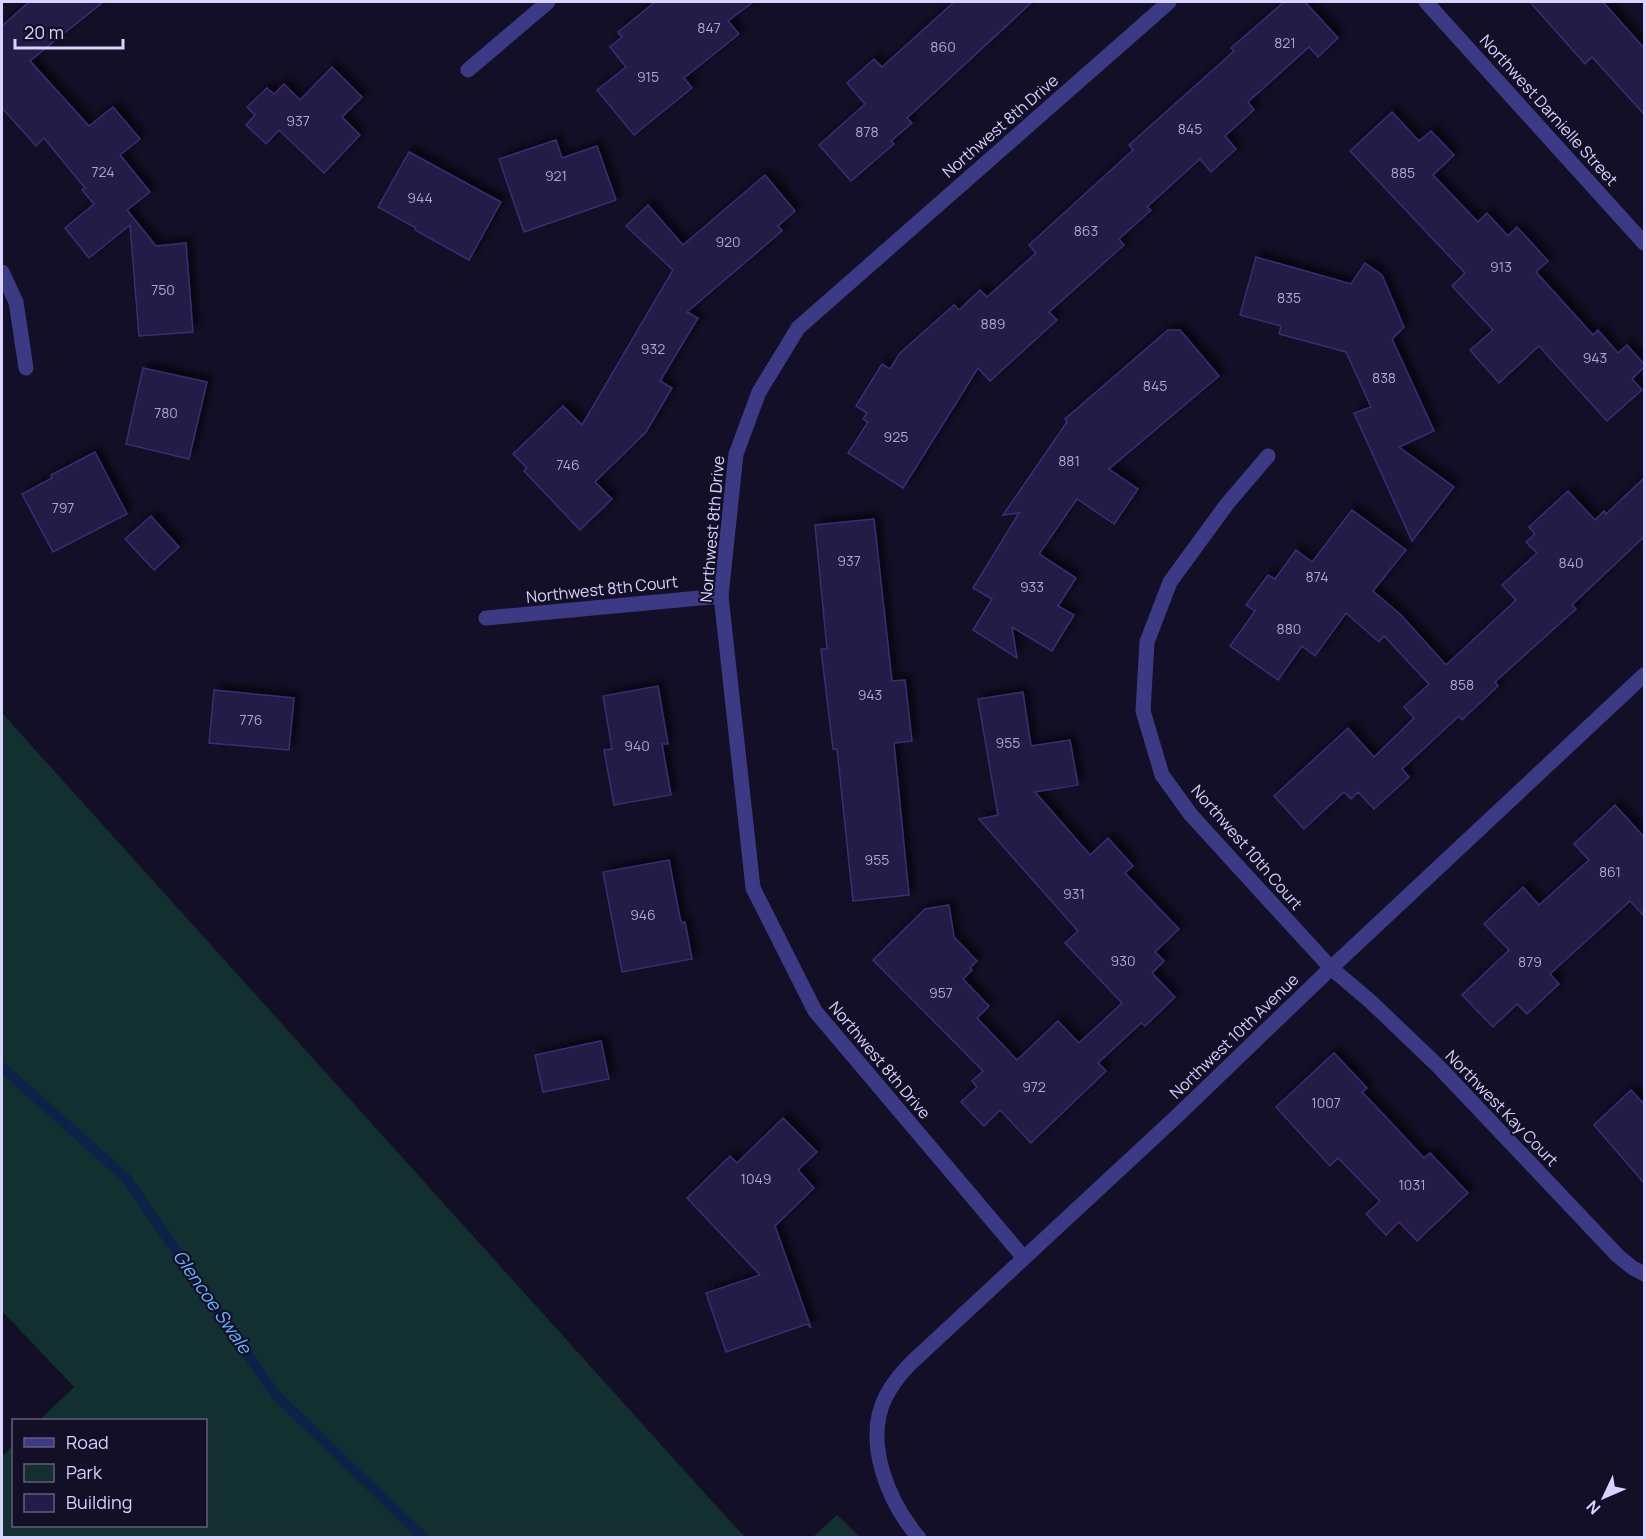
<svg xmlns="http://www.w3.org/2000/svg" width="1646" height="1539" viewBox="0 0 1646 1539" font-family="Manrope,sans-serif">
<defs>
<filter id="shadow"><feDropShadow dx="5.5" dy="-5.5" stdDeviation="3" flood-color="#0009"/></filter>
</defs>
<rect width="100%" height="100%" fill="#130f26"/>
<g fill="#12302f">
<polygon points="2,713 709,1498 745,1537 2,1537 2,1457 13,1445 14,1526 206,1526 206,1420 40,1420 74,1387 2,1311"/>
<polygon points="837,1515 860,1537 813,1537"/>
</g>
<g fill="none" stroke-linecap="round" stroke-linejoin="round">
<polyline stroke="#0c2248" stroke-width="10" points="2,1067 126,1178 275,1394 424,1538"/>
</g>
<g fill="#241b47" stroke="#3b2d73" stroke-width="1.5" filter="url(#shadow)">
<polygon points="29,2 103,2 30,61 89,126 113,107 140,139 120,155 150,192 127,210 156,246 186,243 193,332 139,336 130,225 89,258 65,228 94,204 82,190 85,188 44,138 36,146 2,108 2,26"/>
<polygon points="655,2 753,2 728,21 739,34 684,78 692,88 634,135 597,90 626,67 610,47 622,37 618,32"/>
<polygon points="954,2 1032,2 907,118 912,123 891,141 894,144 851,181 819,145 865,104 847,83 874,59 882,67"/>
<polygon points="1284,2 1305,2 1338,38 1318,57 1309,47 1248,102 1254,110 1225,136 1236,149 1211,172 1200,159 1147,207 1151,210 1119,239 1124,245 1049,312 1057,320 990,381 978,368 903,488 848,453 868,422 863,419 867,413 856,406 882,364 890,369 900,353 954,305 959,310 980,290 987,297 1036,253 1029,245 1133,150 1129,145 1234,51 1231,48"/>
<polygon points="1530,2 1603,2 1644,48 1644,114 1592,57 1585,64"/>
<polygon points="332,67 362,97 342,117 360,135 324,173 279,130 266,144 246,125 255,115 247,107 267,88 274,94 284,84 300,100"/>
<polygon points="1392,112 1419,141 1431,131 1454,155 1433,175 1478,222 1487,213 1508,236 1517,227 1548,261 1536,272 1593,335 1598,330 1618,353 1627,345 1644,364 1644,367 1632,379 1642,390 1607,421 1539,346 1499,383 1470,350 1493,330 1452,286 1465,273 1350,151"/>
<polygon points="556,140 562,158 597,146 616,200 524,232 499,159"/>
<polygon points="409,152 501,202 469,260 415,230 416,228 378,207"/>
<polygon points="765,175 795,211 778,226 782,231 687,312 698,318 660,381 672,388 646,432 595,482 612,499 580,530 524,471 527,468 513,454 563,406 582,425 673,270 626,226 648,205 683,245"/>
<polygon points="1256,257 1351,284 1365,263 1382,275 1404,327 1392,339 1434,431 1399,447 1454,487 1412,541 1354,413 1371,407 1346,352 1279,334 1281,326 1240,315"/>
<polygon points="1168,330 1180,330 1219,376 1109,469 1138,489 1114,524 1077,499 1039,554 1076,578 1058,606 1074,615 1052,651 1012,627 1017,658 973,630 992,599 973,588 1019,513 1003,515 1067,422 1065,419"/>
<polygon points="143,368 207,382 189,459 126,444"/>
<polygon points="95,452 127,514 53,552 22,494 52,478 51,475"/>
<polygon points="1644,478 1644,537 1572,605 1576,609 1495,682 1498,686 1462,720 1459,716 1402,769 1409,777 1374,809 1358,792 1351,799 1344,792 1304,829 1274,796 1348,728 1374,757 1414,718 1404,707 1429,684 1384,636 1379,642 1346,613 1315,656 1302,646 1278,680 1230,646 1255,611 1246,605 1268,575 1275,579 1296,550 1312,562 1352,510 1406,550 1373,591 1401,615 1446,665 1516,600 1502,585 1537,553 1526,542 1535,534 1529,527 1568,491 1595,520 1604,511 1606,514"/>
<polygon points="151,516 179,547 154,570 125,539"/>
<polygon points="874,519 892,681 905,680 912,741 894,743 909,895 853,901 837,749 833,749 821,649 827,649 815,525"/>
<polygon points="658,686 668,744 662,744 671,795 614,805 604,750 612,749 603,696"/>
<polygon points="214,690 294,698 289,750 209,743"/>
<polygon points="1023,692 1031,746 1070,740 1078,785 1035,792 1090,855 1108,838 1133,866 1125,873 1179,929 1155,952 1164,961 1152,973 1175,997 1145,1026 1141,1023 1098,1063 1106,1071 1031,1143 1000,1110 984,1126 961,1102 977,1087 972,1081 983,1071 873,960 925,909 949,905 954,937 977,961 970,968 972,970 963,979 989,1006 977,1018 1017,1060 1058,1021 1079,1043 1122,1003 1065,943 1078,931 979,819 998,815 978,699"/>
<polygon points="1615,805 1644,837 1644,916 1630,901 1550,974 1559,984 1527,1014 1517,1004 1493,1027 1462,995 1509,950 1484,924 1523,887 1539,905 1589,860 1574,844"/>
<polygon points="669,860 680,918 682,923 685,922 692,959 622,972 603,872"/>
<polygon points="601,1041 609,1079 543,1092 535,1055"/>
<polygon points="1334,1053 1367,1088 1362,1092 1384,1115 1424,1158 1430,1153 1468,1193 1417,1241 1399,1222 1386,1235 1366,1214 1380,1201 1338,1158 1330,1166 1276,1107"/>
<polygon points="1631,1090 1644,1104 1644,1183 1594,1125"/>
<polygon points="783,1118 817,1152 798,1170 814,1188 775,1226 811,1328 807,1324 726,1352 706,1293 760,1275 687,1198 730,1156 737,1163"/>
</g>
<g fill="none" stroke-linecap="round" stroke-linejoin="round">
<g stroke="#3d3a85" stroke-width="15">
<polyline points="1426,2 1644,243"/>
<polyline points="468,70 548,2"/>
<polyline points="2,272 16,302 26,368"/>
<polyline points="1268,456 1227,504 1170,582 1147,642 1143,711 1162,775 1191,815 1331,968 1370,1001 1438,1066 1618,1256 1633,1268 1644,1274"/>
<polyline points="486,618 721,596"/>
<polyline points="1024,1258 815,1011 753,888 721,596 736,454 759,392 798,328 1169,2"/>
<path d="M 919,1538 C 888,1502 863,1441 886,1396 C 893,1383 901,1373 911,1363 L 1176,1117 L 1331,968 L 1644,675"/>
</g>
</g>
<g text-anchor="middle" stroke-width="4.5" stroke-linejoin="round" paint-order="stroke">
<g font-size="14" fill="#aca6d1">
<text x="709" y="33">847</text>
<text x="1285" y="48">821</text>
<text x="943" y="52">860</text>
<text x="648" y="82">915</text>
<text x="298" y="126">937</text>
<text x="1190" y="134">845</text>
<text x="867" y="137">878</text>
<text x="103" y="177">724</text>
<text x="1403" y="178">885</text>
<text x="556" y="181">921</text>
<text x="420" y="203">944</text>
<text x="1086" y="236">863</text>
<text x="728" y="247">920</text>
<text x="1501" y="272">913</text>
<text x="163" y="295">750</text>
<text x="1289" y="303">835</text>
<text x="993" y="329">889</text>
<text x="653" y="354">932</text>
<text x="1595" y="363">943</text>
<text x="1384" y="383">838</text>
<text x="1155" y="391">845</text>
<text x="166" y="418">780</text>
<text x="896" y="442">925</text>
<text x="1069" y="466">881</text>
<text x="568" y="470">746</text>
<text x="63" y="513">797</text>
<text x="849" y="566">937</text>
<text x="1571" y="568">840</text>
<text x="1317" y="582">874</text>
<text x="1032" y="592">933</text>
<text x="1289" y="634">880</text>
<text x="1462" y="690">858</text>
<text x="870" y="700">943</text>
<text x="251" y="725">776</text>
<text x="1008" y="748">955</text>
<text x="637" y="751">940</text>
<text x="877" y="865">955</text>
<text x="1610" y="877">861</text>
<text x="1074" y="899">931</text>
<text x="643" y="920">946</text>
<text x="1123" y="966">930</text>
<text x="1530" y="967">879</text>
<text x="941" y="998">957</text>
<text x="1034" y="1092">972</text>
<text x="1326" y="1108">1007</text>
<text x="756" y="1184">1049</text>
<text x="1412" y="1190">1031</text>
</g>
<g font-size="16" fill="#d9d4ff" stroke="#130f26">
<text transform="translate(1549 110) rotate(48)" y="6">Northwest Darnielle Street</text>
<text transform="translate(1000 126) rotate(-41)" y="6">Northwest 8th Drive</text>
<text transform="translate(712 529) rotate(-85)" y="6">Northwest 8th Drive</text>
<text transform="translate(602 589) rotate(-6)" y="6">Northwest 8th Court</text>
<text transform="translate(1247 847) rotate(49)" y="6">Northwest 10th Court</text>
<text transform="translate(1234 1036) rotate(-44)" y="6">Northwest 10th Avenue</text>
<text transform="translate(880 1060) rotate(50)" y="6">Northwest 8th Drive</text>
<text transform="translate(1502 1108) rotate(46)" y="6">Northwest Kay Court</text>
</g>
<g font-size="18" font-style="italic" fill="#62b6ff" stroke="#130f26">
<text transform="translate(212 1302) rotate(55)" y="6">Glencoe Swale</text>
</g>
</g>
<rect width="1646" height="1539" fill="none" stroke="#d9d4ff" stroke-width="6"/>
<rect x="12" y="1419" width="195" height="108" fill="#130f26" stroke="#625e7d" stroke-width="1.5"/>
<rect x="24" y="1438" width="30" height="9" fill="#3d3a85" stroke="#625e7d" stroke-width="1.5"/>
<text x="66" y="1449" font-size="18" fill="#d9d4ff">Road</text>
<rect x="24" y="1464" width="30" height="18" fill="#12302f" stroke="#625e7d" stroke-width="1.5"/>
<text x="66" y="1479" font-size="18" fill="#d9d4ff">Park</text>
<rect x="24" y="1494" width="30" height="18" fill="#241b47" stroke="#625e7d" stroke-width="1.5"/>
<text x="66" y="1509" font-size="18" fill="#d9d4ff">Building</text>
<g transform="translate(1604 1497) rotate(226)" stroke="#130f26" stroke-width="4.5" paint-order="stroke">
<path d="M0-4.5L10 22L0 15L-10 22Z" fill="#d9d4ff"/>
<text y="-9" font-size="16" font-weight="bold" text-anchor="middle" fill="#d9d4ff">N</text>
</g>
<path d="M15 39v9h108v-9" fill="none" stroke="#d9d4ff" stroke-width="3"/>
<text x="24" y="39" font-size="18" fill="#d9d4ff" stroke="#130f26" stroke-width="4.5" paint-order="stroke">20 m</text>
</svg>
